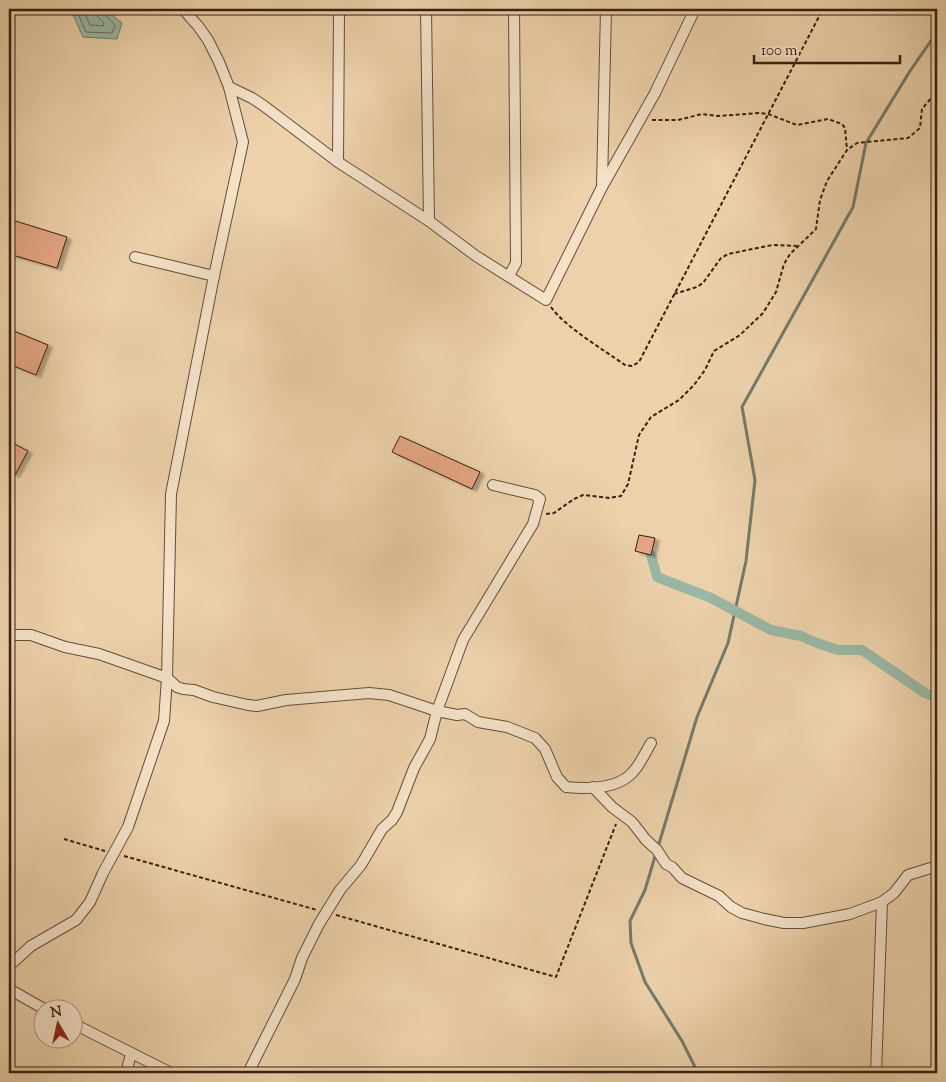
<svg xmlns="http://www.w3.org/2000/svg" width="946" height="1082" viewBox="0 0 946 1082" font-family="'Sorts Mill Goudy',serif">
<defs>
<filter id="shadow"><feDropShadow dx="4.5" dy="2.5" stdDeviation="1" flood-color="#0004"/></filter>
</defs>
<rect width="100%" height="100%" fill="#ecd1aa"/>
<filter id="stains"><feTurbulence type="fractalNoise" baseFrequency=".004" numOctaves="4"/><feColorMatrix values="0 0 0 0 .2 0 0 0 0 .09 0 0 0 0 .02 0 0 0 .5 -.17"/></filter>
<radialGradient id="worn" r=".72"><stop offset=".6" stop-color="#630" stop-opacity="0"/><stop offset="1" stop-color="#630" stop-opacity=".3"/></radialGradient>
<polygon fill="#99b7a5" stroke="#727b6b" points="73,9 105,9 122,23 117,39 83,37 71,10"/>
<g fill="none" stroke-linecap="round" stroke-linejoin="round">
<g stroke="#686c5d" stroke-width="1">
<polyline points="76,9 86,32 112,33 115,25 104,14 102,9"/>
<polyline points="83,9 90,25 103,26 104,23 97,16 96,9"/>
</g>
<g stroke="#727b6b" stroke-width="3">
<polyline points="658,847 697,717 728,643 746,561 755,480 742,407 853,207 866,143 910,71 937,32"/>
<polyline points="656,853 645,890 630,921 631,943 645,982 682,1041 698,1073"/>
</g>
<polyline stroke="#99b7a5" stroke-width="10" points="651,555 657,577 711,598 771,630 801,636 817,643 838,650 862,650 925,693 937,698"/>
</g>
<g fill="#e5a583" stroke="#372115" filter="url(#shadow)">
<polygon points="9,219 67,237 57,268 9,254"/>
<polygon points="9,329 48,345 36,375 9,364"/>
<polygon points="400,436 480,472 472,489 392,452"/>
<polygon points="9,441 28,451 15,475 9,472"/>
<polygon points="639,535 655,538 651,555 635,551"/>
</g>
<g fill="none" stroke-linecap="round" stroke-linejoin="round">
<defs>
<g id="minor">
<polyline points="426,9 429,221"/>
<polyline points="229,87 252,98 264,106 338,162 429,221 476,256 546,300 602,187 655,93 695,9"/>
<polyline points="338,162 339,9"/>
<polyline points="602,185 606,9"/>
<polyline points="135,257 214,276"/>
<polyline points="509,276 516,263 514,9"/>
<path d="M 9,635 L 31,635 L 65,647 L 99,654 L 167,678 L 177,687 L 183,689 L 194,690 L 213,697 L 248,705 L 257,706 L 286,700 L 369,693 L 389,695 L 437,711 L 457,715 L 465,714 L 478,722 L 507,727 L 535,738 L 545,749 L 557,777 L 566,787 C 586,789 617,789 632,773 C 640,765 645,753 651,743"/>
<polyline points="593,787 612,807 632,822 646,840 657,850 666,864 672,867 682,878 719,896 731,907 742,913 764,919 784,923 803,923 850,914 882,902 894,893 908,875 937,866"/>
<polyline points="9,966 31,946 76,920 90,902 103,873 128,827 164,721 167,678 171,494 214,276 243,142 229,87 219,62 208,40 198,26 183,9"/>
<polyline points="9,989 46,1010"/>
<polyline points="72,1023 171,1073"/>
<polyline points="126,1073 131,1054"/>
<polyline points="248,1073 295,979 302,958 319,924 340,890 361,865 382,829 392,820 397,812 414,768 430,739 437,711 463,640 533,524 540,499 535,495 493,485"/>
<polyline points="876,1073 882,902"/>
</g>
</defs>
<use href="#minor" stroke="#644d3a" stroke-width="12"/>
<g stroke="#372115" stroke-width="2" stroke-dasharray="4 2.5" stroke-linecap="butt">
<polyline points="652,120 678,120 702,114 718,116 759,113 768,114 797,125 828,119 842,124 845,128 847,150"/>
<polyline points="674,294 697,287 703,283 721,258 728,254 772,245 797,246"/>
<path d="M 551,307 C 565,327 604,350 625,365 L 632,366 L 639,362 L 823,9"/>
<polyline points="546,514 554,513 574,499 583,495 609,498 621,496 628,484 639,435 651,417 679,400 694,385 705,370 714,351 740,335 763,313 776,292 784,264 790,254 816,229 820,200 827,181 847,150 857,143 908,138 920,128 922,109 937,91"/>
<polyline points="64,839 105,851"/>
<polyline points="124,856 317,910"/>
<polyline points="336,915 556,977 616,824"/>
</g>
<use href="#minor" stroke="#f3e1c8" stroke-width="10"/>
</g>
<rect width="946" height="1082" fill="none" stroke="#ecd1aa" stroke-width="30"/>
<rect x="10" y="10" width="926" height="1062" fill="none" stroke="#372115" stroke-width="2.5"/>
<rect x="15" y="15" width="916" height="1052" fill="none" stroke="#372115"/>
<g transform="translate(58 1024) rotate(351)"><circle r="24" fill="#f3e1c8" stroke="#a89480"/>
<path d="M0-4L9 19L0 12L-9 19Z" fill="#8f2418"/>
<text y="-8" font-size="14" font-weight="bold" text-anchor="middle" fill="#372115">N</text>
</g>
<path d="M754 55v8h146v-8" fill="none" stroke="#372115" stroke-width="2.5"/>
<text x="761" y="55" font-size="15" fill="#372115" stroke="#f3e1c8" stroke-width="4" paint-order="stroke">100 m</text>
<rect width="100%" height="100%" filter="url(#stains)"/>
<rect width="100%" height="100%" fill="url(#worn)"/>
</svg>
